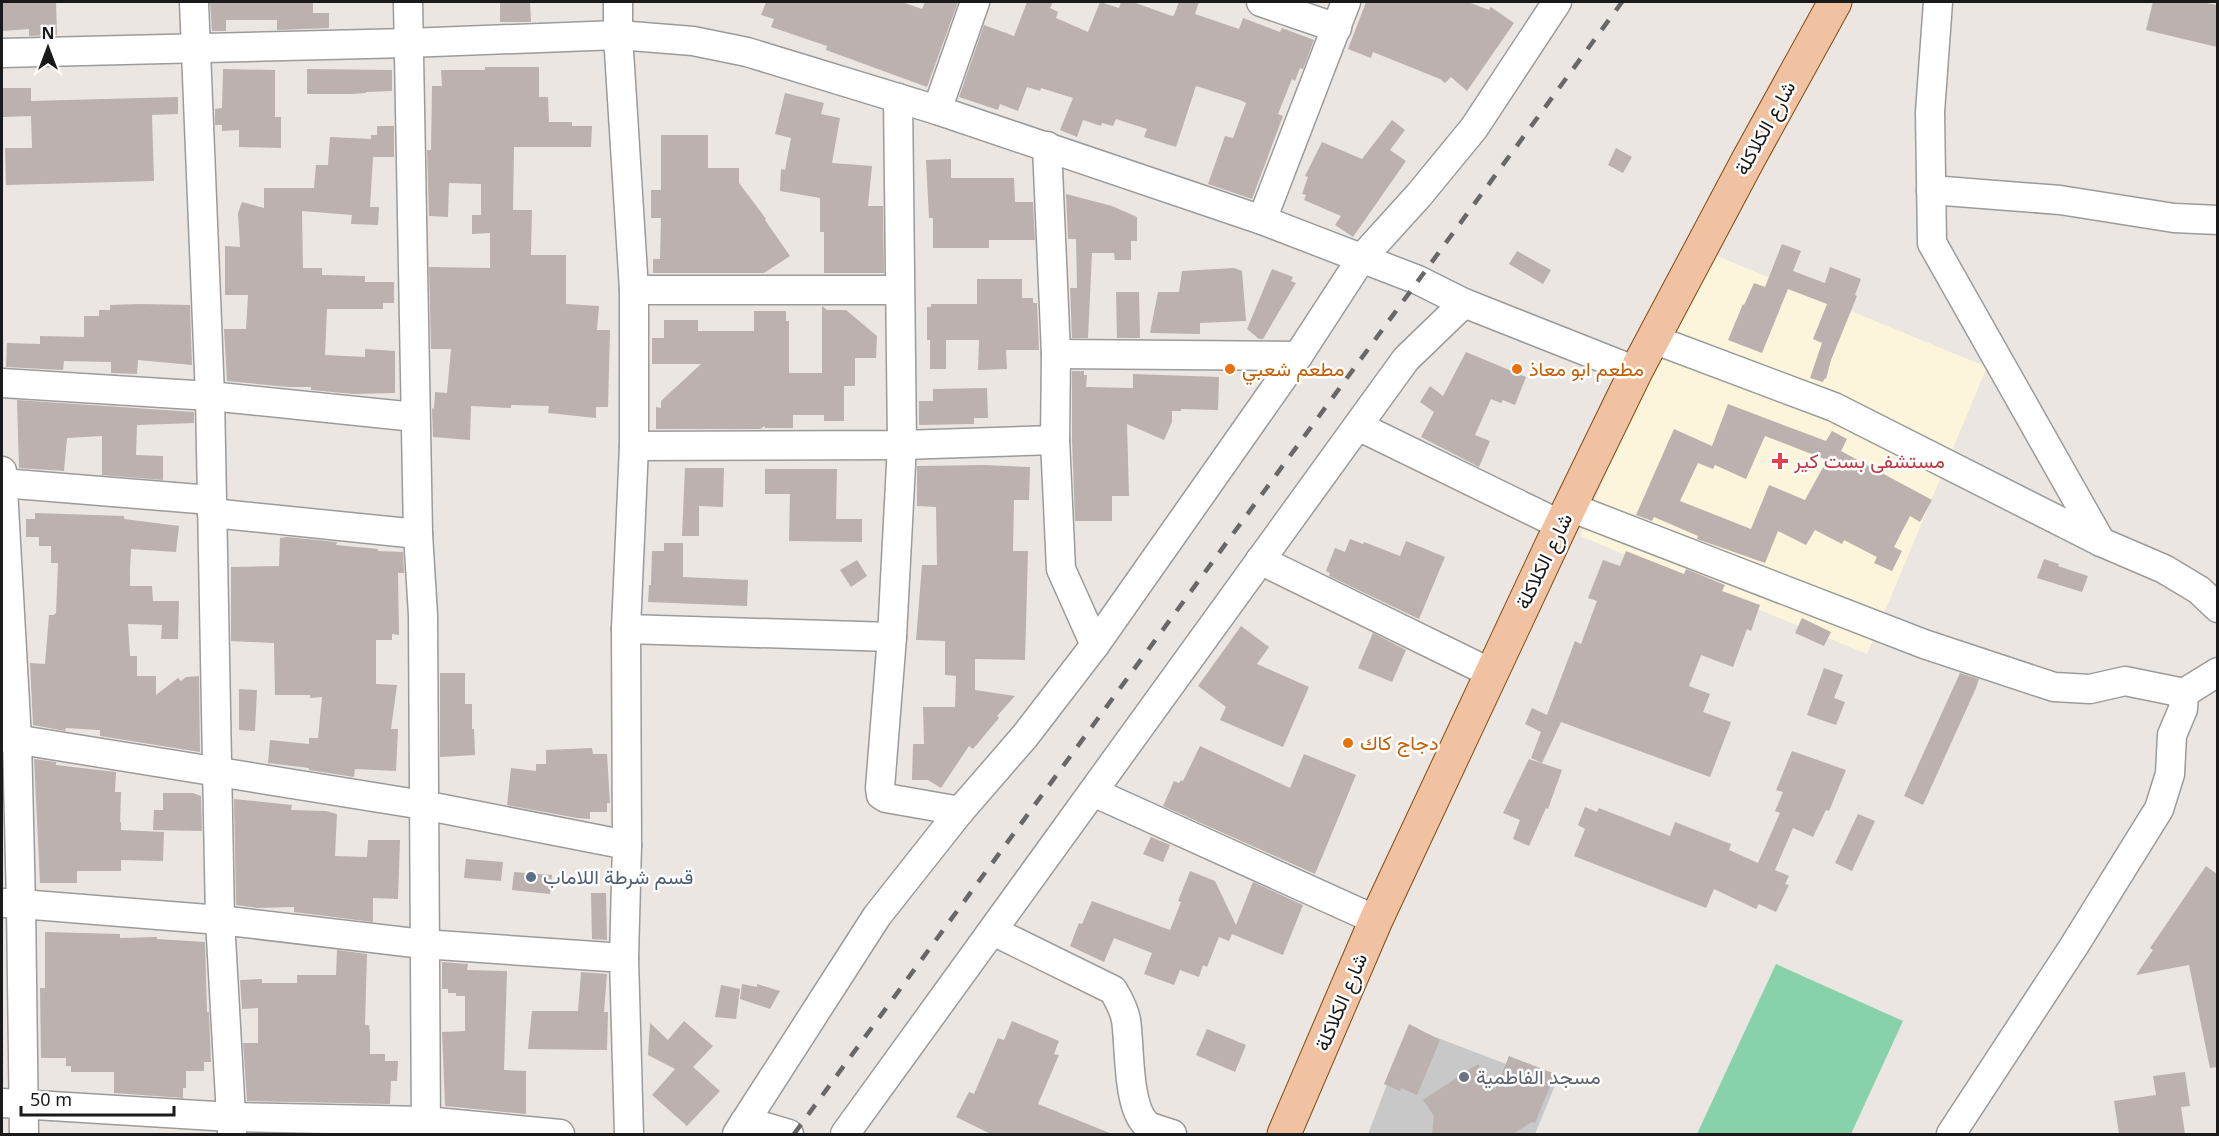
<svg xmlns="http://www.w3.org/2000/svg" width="2219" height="1136" viewBox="0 0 2219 1136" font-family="'Noto Sans',Vazirmatn,sans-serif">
<rect width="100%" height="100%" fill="#ebe6e1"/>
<polygon fill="#faf5db" points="1700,249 1987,367 1867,654 1580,536"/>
<polygon fill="#c8c8c8" points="1409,1027 1556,1083 1535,1134 1368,1134"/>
<polygon fill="#87d2aa" points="1776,964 1903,1021 1851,1134 1697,1134"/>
<g fill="#bbb1ae" fill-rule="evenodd">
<polygon points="2,2 56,2 57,35 29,36 29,29 2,31"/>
<polygon points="210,2 313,2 313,13 329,13 329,28 277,30 277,20 226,20 226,31 212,31"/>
<polygon points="500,2 530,2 531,22 500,22"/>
<polygon points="766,2 902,2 922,9 925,2 958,2 927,87 826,50 827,46 771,27 774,19 761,15"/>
<polygon points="1027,2 1053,2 1050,8 1058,12 1056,18 1088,32 1100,2 1119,8 1121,2 1133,2 1172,16 1174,15 1179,2 1199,2 1195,14 1239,29 1243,18 1280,32 1282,28 1314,40 1303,69 1300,68 1295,81 1292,79 1278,114 1283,116 1252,199 1208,184 1225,136 1233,138 1246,103 1240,100 1196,86 1176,147 1144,137 1147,129 1116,119 1113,126 1102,123 1101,126 1083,120 1077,137 1060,130 1073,98 1041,88 1040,91 1027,87 1018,111 1000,104 998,110 959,97 984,25 1014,36"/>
<polygon points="1366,2 1468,2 1489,10 1491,7 1514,23 1467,91 1451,77 1445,83 1440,79 1373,52 1371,58 1348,49"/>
<polygon points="2153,2 2201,2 2217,5 2217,47 2146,30"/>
<polygon points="485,67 539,67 539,97 548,97 549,122 572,122 572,126 592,126 591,147 514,147 513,210 532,210 531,255 566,255 566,304 599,306 597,330 610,330 608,407 596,407 596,418 548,413 549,406 511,405 511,408 471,406 470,440 433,437 432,408 434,409 435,392 447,393 451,349 431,349 429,267 490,268 490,233 472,234 472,215 481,215 481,184 449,183 448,217 429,216 427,150 431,150 432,86 442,86 441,70 485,70"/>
<polygon points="223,69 275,70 275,117 281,117 281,148 239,147 239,130 222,131 222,125 215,125 215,109 222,108"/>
<polygon points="307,69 392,70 392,91 366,92 366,93 352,94 307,94"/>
<polygon points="2,88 31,88 31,101 178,97 178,114 152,115 154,181 6,185 5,148 32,148 31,116 3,117"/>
<polygon points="785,93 824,103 821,114 840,118 832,163 872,166 868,206 883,206 884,273 824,273 824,232 820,232 820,198 780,191 781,169 785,170 791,138 775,134"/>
<polygon points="1392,120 1405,130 1390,150 1406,161 1353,237 1335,225 1341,216 1304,200 1306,195 1302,194 1308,177 1305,176 1322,142 1362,159"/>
<polygon points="377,126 394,126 394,157 373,157 370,207 379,207 378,225 351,224 352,215 302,211 303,268 322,268 322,275 365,276 365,282 394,282 394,303 383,303 383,309 327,309 325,355 365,357 365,349 395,351 395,393 354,394 311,390 311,387 288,387 227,381 224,329 246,329 248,295 225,295 225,246 240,247 238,213 242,202 264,208 264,188 314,188 316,165 328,165 330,137 371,139 371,135 377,135"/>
<polygon points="661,135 708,135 708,168 739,168 739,183 766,219 765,220 790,256 764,273 653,273 653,259 660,259 661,218 651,218 651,190 661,190"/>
<polygon points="1616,148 1632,157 1623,173 1608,165"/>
<polygon points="951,159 951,178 1014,178 1015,202 1033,202 1035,240 989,240 989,248 933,248 933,218 929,218 926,160"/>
<polygon points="1066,194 1112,206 1137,217 1137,241 1131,241 1131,260 1115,260 1114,253 1092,253 1088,338 1072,338 1070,288 1077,288 1076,239 1068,239"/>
<polygon points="1782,244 1801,251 1793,271 1825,283 1830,267 1861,279 1855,295 1857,296 1831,360 1826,379 1825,378 1823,382 1810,378 1822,343 1813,339 1827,304 1788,289 1762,353 1728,340 1743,304 1744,305 1754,283 1765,287"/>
<polygon points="1517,251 1551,270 1543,284 1509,264"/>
<polygon points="1234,268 1242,271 1246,321 1200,323 1200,334 1150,333 1158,292 1179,292 1182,271"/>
<polygon points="1272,269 1293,277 1291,281 1296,283 1263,339 1259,339 1247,329"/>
<polygon points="977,279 1022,279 1022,298 1033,298 1033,303 1037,303 1039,350 1006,350 1007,369 978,370 979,340 946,340 946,369 930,369 930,340 927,340 927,307 931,307 931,304 977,304"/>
<polygon points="1116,292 1139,292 1140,338 1117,338"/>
<polygon points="141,304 190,305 192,365 138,360 137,374 111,373 111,362 64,361 63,370 6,367 7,343 40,344 40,336 84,337 84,316 99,316 99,310 110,310 110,305"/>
<polygon points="822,306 827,310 846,310 877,336 876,358 855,358 855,386 844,386 844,421 824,421 824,415 793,415 793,428 765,428 765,426 760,429 656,429 656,407 661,408 661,401 701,364 652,364 652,338 664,338 664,320 698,320 698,331 754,331 754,311 786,311 786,321 789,321 789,373 822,373"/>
<polygon points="1466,352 1526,377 1515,405 1503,400 1501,403 1491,399 1475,435 1490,441 1479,467 1421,437 1434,412 1420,402 1430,386 1443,396"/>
<polygon points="1072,371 1084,371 1084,375 1087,375 1086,387 1133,388 1133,374 1219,377 1218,410 1181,409 1181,411 1172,411 1172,422 1164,440 1127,424 1129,496 1112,496 1112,521 1075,521 1072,440"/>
<polygon points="987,388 988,418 974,418 974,424 919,425 919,401 933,401 933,389"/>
<polygon points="17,400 194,412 194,423 137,425 136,455 163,456 163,480 102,475 102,436 67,438 64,471 19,468"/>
<path d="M 1728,404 L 1826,441 L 1832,431 L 1847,439 L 1841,451 L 1932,500 L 1920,522 L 1910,516 L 1894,547 L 1902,551 L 1892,571 L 1874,563 L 1877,557 L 1844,540 L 1842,544 L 1815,530 L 1806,545 L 1778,531 L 1765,563 L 1697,539 L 1698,536 L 1654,517 L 1652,521 L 1636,515 L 1674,429 L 1712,446 ZM 1765,436 L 1827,460 L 1805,500 L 1769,485 L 1751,529 L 1680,501 L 1698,463 L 1713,469 L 1715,465 L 1746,479 Z"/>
<polygon points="984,465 1030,467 1029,500 1014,500 1013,551 1028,551 1025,660 975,659 975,690 1015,696 997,716 999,718 973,749 969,746 941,788 928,780 912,780 913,744 924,744 923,707 955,707 956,676 945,675 945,641 916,640 922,565 937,565 936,507 917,506 917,466"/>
<polygon points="685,468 724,468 723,507 699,506 699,536 682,536"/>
<polygon points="765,469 837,469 836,519 862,519 862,542 789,541 790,494 765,494"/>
<polygon points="35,513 124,516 124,519 179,526 176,552 131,549 130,570 130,586 152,586 153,601 179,601 178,639 161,639 162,625 128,624 130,656 137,656 137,676 156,676 156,695 178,678 181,681 186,677 199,676 200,752 100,736 100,730 98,730 66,728 65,731 33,725 30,663 45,664 49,615 54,615 56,613 58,563 51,563 51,546 39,546 39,537 26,537 26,519 35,519"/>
<polygon points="287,537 337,542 336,545 378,549 378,551 403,552 404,573 398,573 399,635 392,634 392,640 376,640 376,684 397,685 391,729 398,729 396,771 355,769 354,777 309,770 309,768 268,763 270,740 309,744 309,738 318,738 322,697 310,698 310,695 275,695 274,643 231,641 231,567 279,566 280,538"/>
<polygon points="1350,539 1363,544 1364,542 1400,556 1406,541 1445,557 1419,619 1329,576 1330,573 1326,571 1335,548 1345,552"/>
<polygon points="664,543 683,543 683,577 748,580 747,606 648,602 649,585 651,585 652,551 664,551"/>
<polygon points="1626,551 1684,574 1686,569 1725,585 1722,591 1760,605 1751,631 1747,629 1733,667 1701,655 1689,686 1710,694 1703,712 1731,722 1710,777 1561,722 1542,763 1531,758 1541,732 1525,724 1532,708 1547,715 1575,641 1581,644 1597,601 1588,598 1603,560 1620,566"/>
<polygon points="2044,559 2059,564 2058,566 2088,576 2082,592 2037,578"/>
<polygon points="857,560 867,576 851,587 840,570"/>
<polygon points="1802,618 1831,632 1824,646 1795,633"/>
<polygon points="1241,626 1269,647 1257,664 1309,687 1283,747 1220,720 1226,707 1198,686"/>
<polygon points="1373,633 1406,650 1392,682 1358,668"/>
<polygon points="1824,668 1843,675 1834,698 1845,702 1836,725 1807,715"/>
<polygon points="440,673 465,673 465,704 472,704 472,729 474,729 475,755 440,757"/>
<polygon points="1960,673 1979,679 1976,688 1923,805 1904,796"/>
<polygon points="239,689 257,690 255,731 239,730"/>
<polygon points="1200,746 1290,788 1304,754 1356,775 1315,874 1163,806 1174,781 1179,783 1181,780 1183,781"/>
<polygon points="592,748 593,754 607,754 610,803 607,803 607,812 590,812 590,819 577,818 507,805 511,768 536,771 536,764 546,764 546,750"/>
<polygon points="1792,751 1846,770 1829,811 1826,810 1813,837 1793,828 1775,870 1789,876 1785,884 1789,885 1776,912 1759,904 1756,909 1714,889 1706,908 1574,856 1585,829 1578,825 1585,807 1597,812 1599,808 1670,836 1675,822 1731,844 1729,850 1758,863 1780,813 1775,811 1783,792 1776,790"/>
<polygon points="34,759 56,762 56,765 116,772 115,792 121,792 120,822 121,822 121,830 164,832 163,861 121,860 121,871 77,871 77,883 40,883"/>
<polygon points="1529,759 1562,770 1548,809 1546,808 1529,846 1513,839 1520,820 1503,813"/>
<polygon points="163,793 193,793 201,796 202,831 153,830 154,810 163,810"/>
<polygon points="234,799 292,805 291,810 326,811 337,814 335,856 367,857 368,840 400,840 398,899 373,898 373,922 294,912 294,907 257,908 236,905"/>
<polygon points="1858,814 1875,821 1852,871 1835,863"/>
<polygon points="1151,837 1170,845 1163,862 1143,854"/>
<polygon points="466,859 503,862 501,881 464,878"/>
<polygon points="2206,866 2217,874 2217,1067 2210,1068 2189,965 2136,975 2153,950 2150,948"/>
<polygon points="1190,871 1215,881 1236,925 1253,882 1303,905 1283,955 1232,934 1229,941 1219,937 1207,967 1203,965 1199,977 1180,970 1174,985 1144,974 1152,953 1114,938 1104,962 1070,946 1079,923 1082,924 1092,901 1170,930 1181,902 1178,901"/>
<polygon points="514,872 552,875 550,894 512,890"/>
<polygon points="591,893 606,893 607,940 592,939"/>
<polygon points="45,932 120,934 120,938 157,937 157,939 205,942 207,1012 209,1012 211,1062 204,1062 204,1071 186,1071 186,1088 183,1088 183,1098 114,1093 114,1072 71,1072 71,1066 66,1066 66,1058 41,1058 40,988 45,988"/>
<polygon points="337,950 367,954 365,1025 369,1025 370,1033 370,1054 385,1054 385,1061 398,1061 397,1081 391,1081 390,1104 247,1101 243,1043 258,1043 258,1008 242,1009 240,980 262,979 262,983 297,983 297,975 336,975"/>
<polygon points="442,962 468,964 467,970 507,971 504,1070 526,1071 526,1114 445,1106 442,1032 465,1031 465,996 456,996 456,993 448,993 448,989 442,989"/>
<polygon points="581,972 607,974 604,1012 608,1012 607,1050 528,1049 532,1011 578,1011"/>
<polygon points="742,984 757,987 757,984 780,991 770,1009 740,999"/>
<polygon points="721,985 740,989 736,1019 715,1017"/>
<polygon points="684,1021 713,1046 693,1067 720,1091 687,1126 652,1095 675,1069 648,1055 650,1023 668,1040"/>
<polygon points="1012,1021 1059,1041 1054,1054 1059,1055 1038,1104 1112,1134 991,1134 956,1117 969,1092 974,1094 998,1038 1004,1040"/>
<polygon points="1409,1024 1440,1040 1417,1095 1401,1088 1400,1091 1384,1084"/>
<polygon points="1207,1029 1246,1045 1235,1072 1196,1055"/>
<polygon points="1509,1056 1555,1074 1535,1123 1532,1122 1513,1134 1432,1134 1434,1116 1423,1100 1478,1064 1495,1090"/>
<polygon points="2185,1072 2190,1106 2181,1107 2185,1134 2119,1134 2114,1101 2156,1095 2153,1076"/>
</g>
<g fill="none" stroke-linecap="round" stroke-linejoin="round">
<defs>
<g id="minor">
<polyline points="194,2 210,396 220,920 232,1134"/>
<polyline points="408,2 418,534 423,615 426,1134"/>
<polyline points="618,2 618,35 634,290 634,446 626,629 627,845 624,958 629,1134"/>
<polyline points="1261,2 1337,28"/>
<polyline points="1938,2 1930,112 1932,243 2101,542"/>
<polyline points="2,53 408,43 618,35 693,41 747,52 937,110 1262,220 1418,280 1464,303 1636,371"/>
<polyline points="898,98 902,445 892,637 880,788 881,795 886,798 960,811"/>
<polyline points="937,110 975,2"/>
<polyline points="1047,146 1056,354 1055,440 1061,569 1095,645"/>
<polyline points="1931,190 2060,200 2174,218 2218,220"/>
<polyline points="1262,220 1346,2"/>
<polyline points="634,290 899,290"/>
<polyline points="1653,339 1834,407 2101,542 2164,569 2199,590 2218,608"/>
<polyline points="1056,354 1298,356"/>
<polyline points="2,383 210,396 415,417"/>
<polyline points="1358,426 1561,525"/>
<polyline points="634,446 902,445 1055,440"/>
<polyline points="2,471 17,739 21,904 4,903"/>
<polyline points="2,483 211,500"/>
<polyline points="1570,507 1924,644 2054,687 2090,689 2125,681 2184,693 2218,672"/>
<polyline points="212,513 418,534"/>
<polyline points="1260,560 1491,673"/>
<polyline points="626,629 892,637"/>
<polyline points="2,737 423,805 627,845"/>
<polyline points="1093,792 1376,920"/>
<path d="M 993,931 L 1113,990 C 1119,1000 1124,1009 1126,1020 C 1130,1045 1127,1106 1146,1124 C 1152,1129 1164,1131 1172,1134"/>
<polyline points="2,1103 231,1117 425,1121 560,1134"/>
<polyline points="745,1121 789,1134"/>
<polyline points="24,1134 21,904 220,920 423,944 624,958"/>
<polyline points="737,1134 877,916 960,811 1025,736 1095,645 1298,356 1361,259 1419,195 1474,128 1557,2"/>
<polyline points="845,1134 1406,359 1464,303"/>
<polyline points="1951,1134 2074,946 2159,809 2170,774 2172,735 2183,709 2184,693"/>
</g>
<polyline id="major" points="1284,1134 1376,920 1561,525 1636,371 1748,160 1835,2"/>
</defs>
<use href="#minor" stroke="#9b9b9b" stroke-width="31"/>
<use href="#major" stroke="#804a10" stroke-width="35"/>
<use href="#minor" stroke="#fff" stroke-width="28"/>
<use href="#major" stroke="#f0c2a1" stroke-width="33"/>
<polyline stroke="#686868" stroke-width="4.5" stroke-dasharray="12 12" stroke-linecap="butt" points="794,1134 1622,2"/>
</g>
<g fill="#e8710a" stroke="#fff" stroke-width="2">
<circle cx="1230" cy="369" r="6"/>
<circle cx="1517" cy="369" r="6"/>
<circle cx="1348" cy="743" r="6"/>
</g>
<path fill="#e0444e" stroke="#fff" stroke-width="2" d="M1777 452h6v6h6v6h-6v6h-6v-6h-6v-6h6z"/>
<circle fill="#5c6f8a" stroke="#fff" stroke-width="2" cx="531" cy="877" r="6"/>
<circle fill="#6b7280" stroke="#fff" stroke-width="2" cx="1464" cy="1077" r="6"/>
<g text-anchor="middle" stroke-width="5" stroke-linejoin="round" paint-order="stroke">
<g font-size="20" fill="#1a1a1a" stroke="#fff">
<text transform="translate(1765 128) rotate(-61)" y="7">شارع الكلاكلة</text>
<text transform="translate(1544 561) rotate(-64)" y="7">شارع الكلاكلة</text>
<text transform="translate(1341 1002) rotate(-67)" y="7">شارع الكلاكلة</text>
</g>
<g font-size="20" fill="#c56008" stroke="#fff" text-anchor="start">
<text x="1242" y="376">مطعم شعبي</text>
<text x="1529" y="376">مطعم ابو معاذ</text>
<text x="1360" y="750">دجاج كاك</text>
</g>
<g font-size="20" fill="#be3a42" stroke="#fff" text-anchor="start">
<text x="1794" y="468">مستشفى بست كير</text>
</g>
<g font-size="20" fill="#4e5e75" stroke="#fff" text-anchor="start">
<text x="543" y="884">قسم شرطة اللاماب</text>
</g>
<g font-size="20" fill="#5b616d" stroke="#fff" text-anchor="start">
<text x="1476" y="1084">مسجد الفاطمية</text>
</g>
</g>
<rect width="2219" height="1136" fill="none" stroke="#1a1a1a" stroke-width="6"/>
<g transform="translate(48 48)" stroke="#ffffff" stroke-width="4.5" paint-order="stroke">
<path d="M0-4.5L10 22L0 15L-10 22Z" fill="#1a1a1a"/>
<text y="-9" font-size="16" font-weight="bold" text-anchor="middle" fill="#1a1a1a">N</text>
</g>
<path d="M21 1106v9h153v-9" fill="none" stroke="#1a1a1a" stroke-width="3"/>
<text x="30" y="1106" font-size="18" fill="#1a1a1a" stroke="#ffffff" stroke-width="4.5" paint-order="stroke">50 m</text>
</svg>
